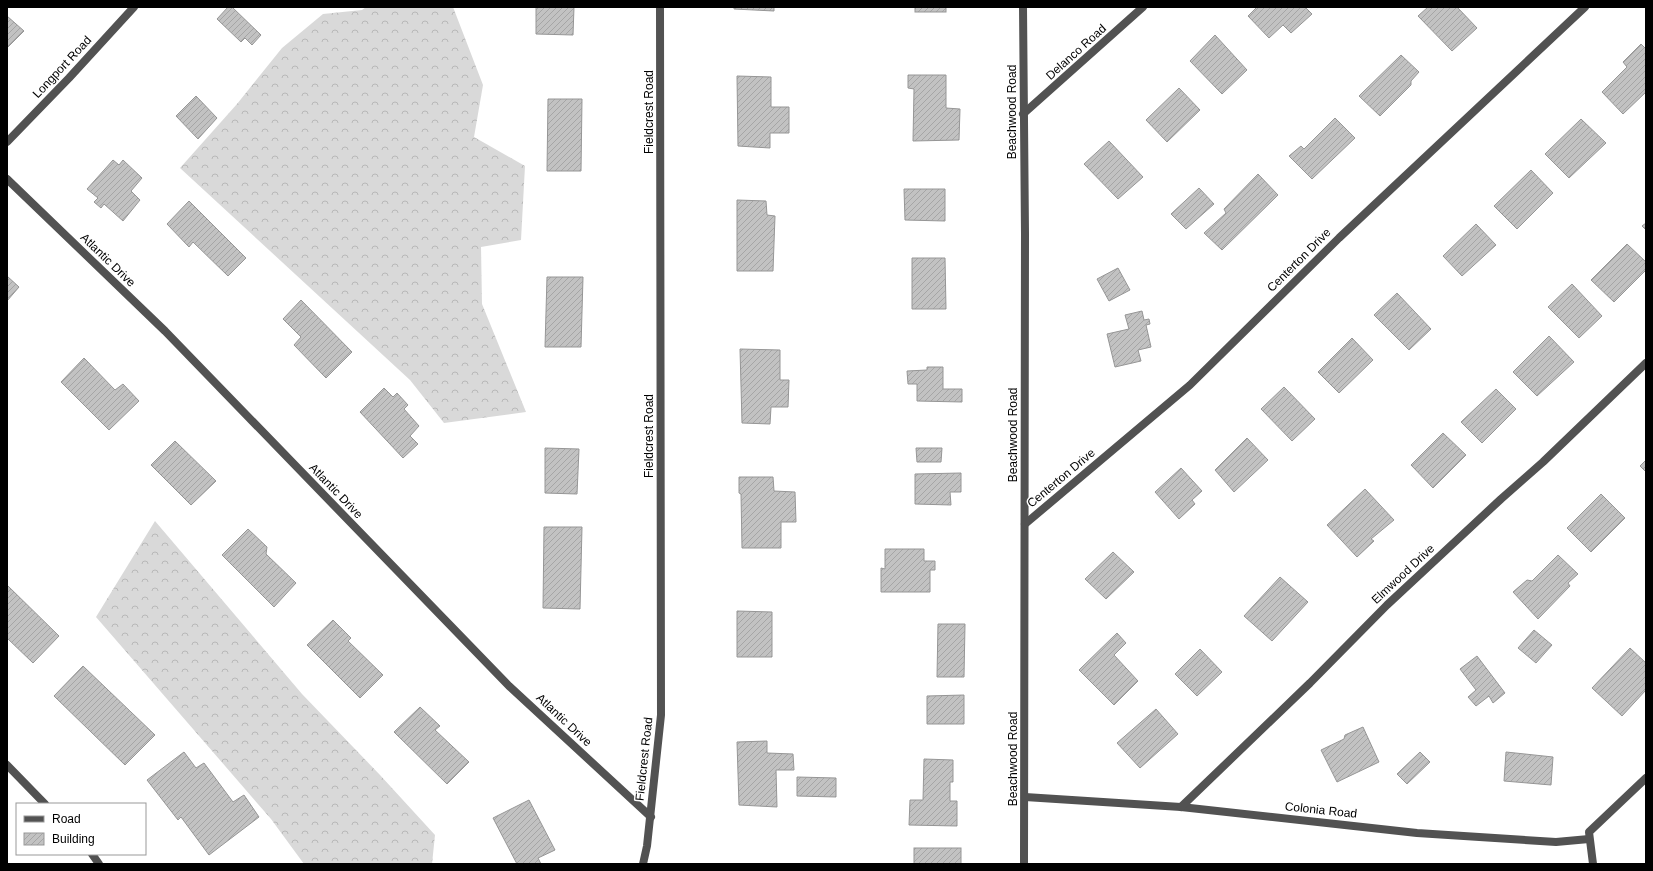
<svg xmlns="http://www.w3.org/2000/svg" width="1653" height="871" viewBox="0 0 1653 871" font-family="Arial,sans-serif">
<defs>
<pattern id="forest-crowns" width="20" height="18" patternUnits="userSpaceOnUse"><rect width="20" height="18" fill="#d9d9d9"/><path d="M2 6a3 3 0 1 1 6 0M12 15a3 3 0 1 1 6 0" fill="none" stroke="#b8b8b8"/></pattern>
<pattern id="building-hatch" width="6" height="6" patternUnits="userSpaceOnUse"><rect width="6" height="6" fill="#c2c2c2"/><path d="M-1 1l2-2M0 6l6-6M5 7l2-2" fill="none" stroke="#a5a5a5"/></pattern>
</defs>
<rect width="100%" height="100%" fill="#fff"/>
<g fill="url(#forest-crowns)">
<polygon points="366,7 453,7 483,85 474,137 525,166 521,240 481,247 482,304 526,412 444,423 410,380 180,168 237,104 282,48 323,14 362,10"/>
<polygon points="155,521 302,694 380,775 435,835 432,864 304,864 271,819 96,617"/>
</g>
<g fill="url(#building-hatch)" stroke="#969696">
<polygon points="228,7 232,7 261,35 252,45 245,38 241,42 217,19"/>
<polygon points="536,7 574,7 573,35 536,34"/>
<polygon points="734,7 774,7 774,11 734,9"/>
<rect x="915" y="7" width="31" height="5"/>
<polygon points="1257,7 1305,7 1312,14 1291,33 1283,25 1269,38 1248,16"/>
<polygon points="1428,7 1457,7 1477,28 1452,51 1418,16"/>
<polygon points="7,16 24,31 7,48"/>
<polygon points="1215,35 1247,70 1222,94 1190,61"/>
<polygon points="1641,44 1646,49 1646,92 1623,114 1602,92 1627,67 1623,62"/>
<polygon points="1401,55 1419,72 1411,81 1411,85 1380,116 1359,96"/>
<polygon points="908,75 946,75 946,108 960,109 959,140 913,141 914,89 908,88"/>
<polygon points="737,76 771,77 771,107 789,107 789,133 770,133 770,148 738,146"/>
<polygon points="1179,88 1200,110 1167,142 1146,120"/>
<polygon points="196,96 217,118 198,139 176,116"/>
<polygon points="548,99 582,99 581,171 547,171"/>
<polygon points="1335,118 1355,138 1312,179 1289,156 1301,146 1304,149"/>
<polygon points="1581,119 1606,143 1569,178 1545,154"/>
<polygon points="1109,141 1143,177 1118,199 1084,164"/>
<polygon points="113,160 119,165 123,160 142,178 131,191 140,200 123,221 104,204 101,208 94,202 98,198 87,189"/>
<polygon points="1531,170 1553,193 1517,229 1494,206"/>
<polygon points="1258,174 1278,195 1222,250 1204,233 1226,213 1224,209"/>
<polygon points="1199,188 1214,204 1186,229 1171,214"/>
<polygon points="904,189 945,189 945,221 905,220"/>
<polygon points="737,200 766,201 767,215 775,216 773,271 737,271"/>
<polygon points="189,201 246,258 228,276 193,242 189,247 167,224"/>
<polygon points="1646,223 1646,230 1642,226"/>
<polygon points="1476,224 1496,245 1462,276 1443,256"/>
<polygon points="1627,244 1646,262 1646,270 1614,302 1591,280"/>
<polygon points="912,258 945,258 946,309 912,309"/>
<polygon points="1118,268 1130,290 1109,301 1097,279"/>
<polygon points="7,276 19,287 7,301"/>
<polygon points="547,277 583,277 581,347 545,347"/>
<polygon points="1572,284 1602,316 1579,338 1548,307"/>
<polygon points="1397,293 1431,329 1409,350 1374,315"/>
<polygon points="301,300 352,352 326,378 294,345 301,337 283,319"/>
<polygon points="1142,311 1144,320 1149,319 1150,324 1146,325 1151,347 1138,350 1141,361 1115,367 1107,334 1129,329 1125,315"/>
<polygon points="1549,336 1574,362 1537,396 1513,372"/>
<polygon points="1352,338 1373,360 1339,393 1318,372"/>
<polygon points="740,349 780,350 780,380 789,380 788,407 771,407 770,424 742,423"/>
<polygon points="84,358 115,390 123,384 139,401 109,430 61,382"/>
<polygon points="927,367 943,367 943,389 962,389 962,402 917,401 917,384 908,384 907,371 927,370"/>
<polygon points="1284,387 1315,419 1292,441 1261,409"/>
<polygon points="384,388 393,397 397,393 408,405 404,409 419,426 410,436 418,444 403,458 360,412"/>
<polygon points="1496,389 1516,409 1482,443 1461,422"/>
<polygon points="1443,433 1466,455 1433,488 1411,465"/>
<polygon points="1247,438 1268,460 1234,492 1215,470"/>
<polygon points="175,441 216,481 191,505 151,465"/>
<polygon points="545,448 579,449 577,494 545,493"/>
<polygon points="916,448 942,448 941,462 917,462"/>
<polygon points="1646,460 1646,472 1640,466"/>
<polygon points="1181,468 1202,491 1192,500 1195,504 1179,519 1155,492"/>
<polygon points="961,473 961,492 950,492 951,505 915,504 915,474"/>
<polygon points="739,477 773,477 774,491 795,492 796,522 781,522 781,548 742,548 741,494 739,493"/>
<polygon points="1365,489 1394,520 1371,539 1374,541 1357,557 1327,525"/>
<polygon points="1601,494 1625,518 1591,552 1567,528"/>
<polygon points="544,527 582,527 580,609 543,608"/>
<polygon points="248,529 267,547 266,554 296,583 274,607 222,555"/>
<polygon points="885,549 924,549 924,561 935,561 935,570 930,570 930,592 881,592 881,568 885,569"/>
<polygon points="1113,552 1134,572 1106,599 1085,579"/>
<polygon points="1558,555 1578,574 1568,583 1570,586 1538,619 1513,592 1527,580 1532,581"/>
<polygon points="1280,577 1308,602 1272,641 1244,616"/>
<polygon points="7,585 59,636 33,663 7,638"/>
<polygon points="737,611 772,612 772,657 737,657"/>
<polygon points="333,620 351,638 348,641 383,675 360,698 307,645"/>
<polygon points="938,624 965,624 964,677 937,677"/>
<polygon points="1534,630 1552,645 1536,663 1518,648"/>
<polygon points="1117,633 1126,643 1114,655 1138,681 1114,705 1079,670"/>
<polygon points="1630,648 1646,663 1646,690 1622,716 1592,688"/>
<polygon points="1200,649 1222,672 1197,696 1175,674"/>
<polygon points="1477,656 1505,693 1493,703 1489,696 1476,706 1468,697 1476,690 1460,669"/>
<polygon points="83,666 155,735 125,765 54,696"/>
<polygon points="964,695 964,724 927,724 927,696"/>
<polygon points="420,707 440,726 435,730 469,762 447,784 394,732"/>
<polygon points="1156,709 1178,734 1140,768 1117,743"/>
<polygon points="1363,727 1379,762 1337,782 1321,750 1344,739 1345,735"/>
<polygon points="767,741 767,753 793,754 794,770 776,770 777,807 739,805 737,742"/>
<polygon points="184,752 196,768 204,763 233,802 244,795 259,817 209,855 181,817 178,820 147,780"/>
<polygon points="1420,752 1430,762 1407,784 1397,774"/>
<polygon points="1506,752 1553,757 1551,785 1504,781"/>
<polygon points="924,759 953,760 953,782 950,782 950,801 957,801 957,826 909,825 910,800 923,800"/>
<polygon points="797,777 836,778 836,797 797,796"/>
<polygon points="529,800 555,850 538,858 541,864 517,864 493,818"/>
<rect x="914" y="848" width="47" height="16"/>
</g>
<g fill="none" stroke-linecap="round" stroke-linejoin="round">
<g stroke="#525252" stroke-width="8">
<polyline points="1023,7 1025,234 1024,864"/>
<polyline points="1023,114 1143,7"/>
<polyline points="7,142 69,78 134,7"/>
<polyline points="7,179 165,331 509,686 651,817"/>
<polyline points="1025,524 1190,385 1339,238 1585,7"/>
<polyline points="7,765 45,804"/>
<polyline points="1025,797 1181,807 1417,833 1556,842 1589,839"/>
<polyline points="1181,807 1310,683 1387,605 1501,499 1543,462 1646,363"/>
<polyline points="92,854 99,864"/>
<polyline points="643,864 647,846 661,715 660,7"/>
<polyline points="1593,864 1589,832 1646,778"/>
</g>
</g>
<g text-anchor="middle" stroke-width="3" stroke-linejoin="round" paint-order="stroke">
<g font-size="12" fill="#000" stroke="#fff">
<text transform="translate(1076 52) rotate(-42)" y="4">Delanco Road</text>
<text transform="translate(62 67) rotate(-47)" y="4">Longport Road</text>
<text transform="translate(649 112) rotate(-90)" y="4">Fieldcrest Road</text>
<text transform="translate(1012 112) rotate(-90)" y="4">Beachwood Road</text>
<text transform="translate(108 260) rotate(44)" y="4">Atlantic Drive</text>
<text transform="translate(1299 260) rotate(-45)" y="4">Centerton Drive</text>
<text transform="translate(1013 435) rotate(-90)" y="4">Beachwood Road</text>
<text transform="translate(649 436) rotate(-90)" y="4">Fieldcrest Road</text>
<text transform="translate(1061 478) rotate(-40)" y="4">Centerton Drive</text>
<text transform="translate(336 491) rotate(46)" y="4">Atlantic Drive</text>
<text transform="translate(1403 574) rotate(-43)" y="4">Elmwood Drive</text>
<text transform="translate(564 720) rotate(43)" y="4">Atlantic Drive</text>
<text transform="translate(644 759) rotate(-84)" y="4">Fieldcrest Road</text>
<text transform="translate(1013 759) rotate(-90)" y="4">Beachwood Road</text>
<text transform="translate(1321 810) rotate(6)" y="4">Colonia Road</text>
</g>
</g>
<rect width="1653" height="871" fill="none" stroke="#000000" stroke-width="16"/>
<rect x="16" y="803" width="130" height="52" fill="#ffffff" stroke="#999999"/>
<rect x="24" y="816" width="20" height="6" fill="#525252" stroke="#999999"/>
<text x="52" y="823" font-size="12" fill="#000000">Road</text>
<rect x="24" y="833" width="20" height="12" fill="url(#building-hatch)" stroke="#999999"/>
<text x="52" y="843" font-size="12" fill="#000000">Building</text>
</svg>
